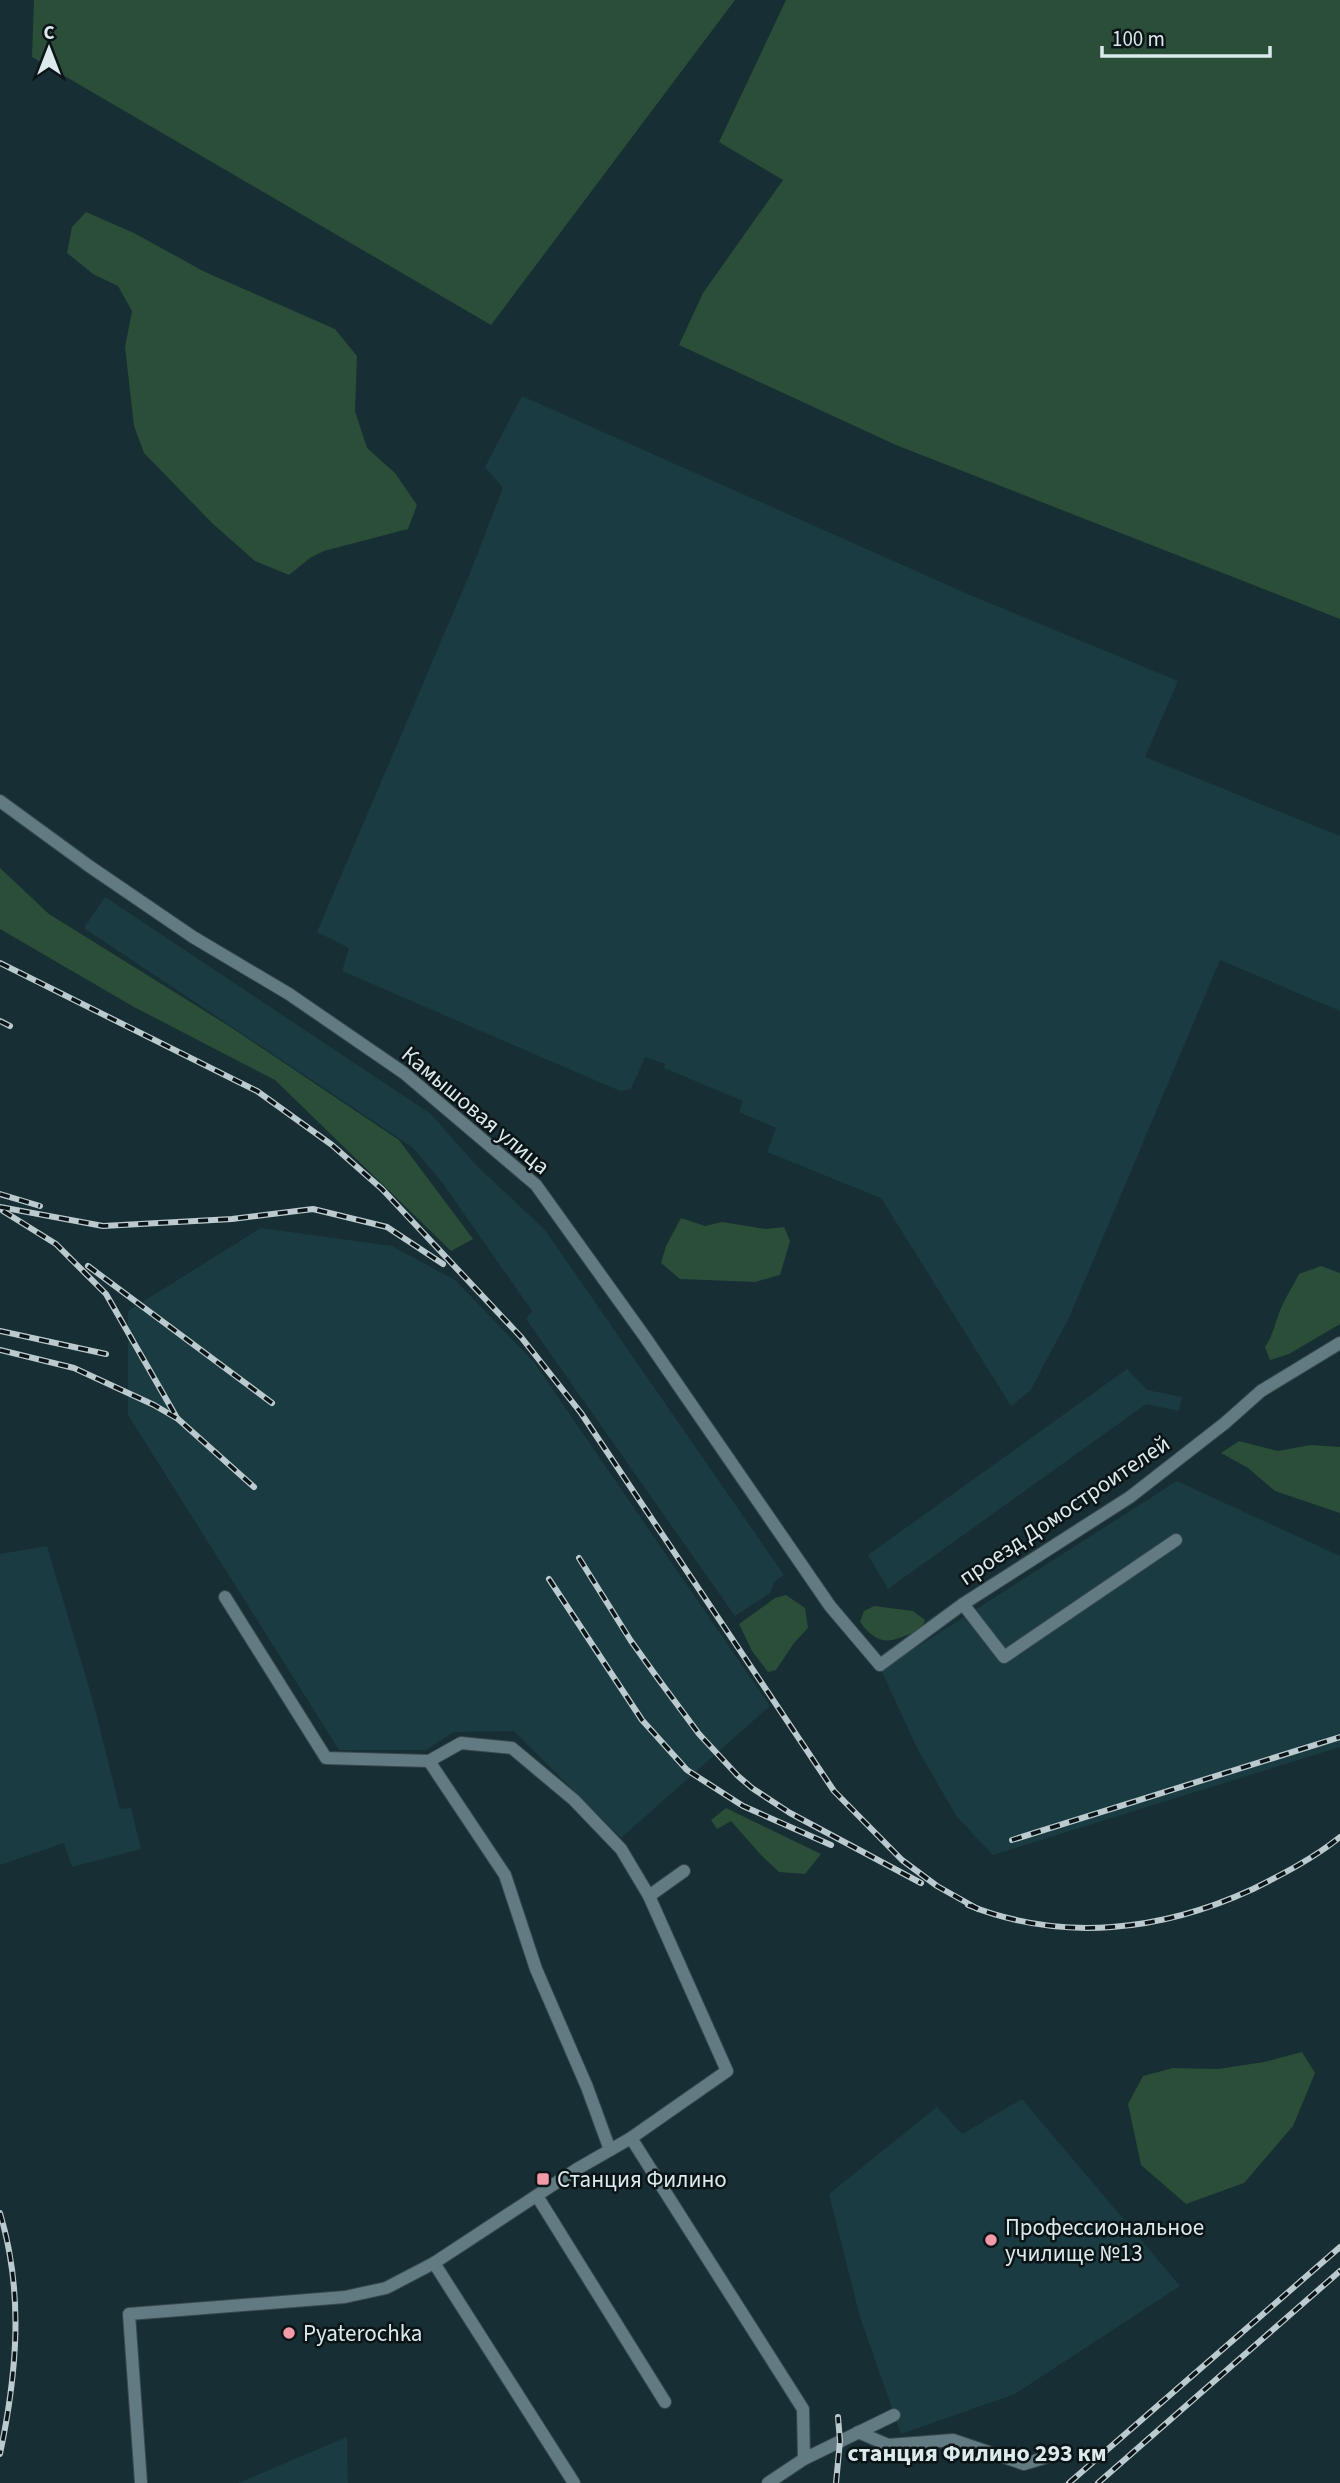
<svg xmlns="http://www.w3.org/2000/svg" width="1340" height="2483" viewBox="0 0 1340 2483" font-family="'Source Sans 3',sans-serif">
<rect width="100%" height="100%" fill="#172e34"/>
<g fill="#1a3b42">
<polygon points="522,396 970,595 1178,681 1145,757 1340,836 1340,1011 1220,960 1069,1318 1030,1391 1011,1406 881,1198 767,1152 776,1128 739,1112 743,1101 664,1068 665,1064 645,1057 631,1089 620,1091 342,971 349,948 317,932 468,578 503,488 485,467"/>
<polygon points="105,897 431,1114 474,1163 545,1230 784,1575 775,1581 770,1593 735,1616 526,1319 532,1311 441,1181 412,1147 84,928"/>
<polygon points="261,1228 392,1246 455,1280 534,1362 770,1706 621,1838 514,1731 454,1732 426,1750 339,1750 128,1415 128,1311"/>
<polygon points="1127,1369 1147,1390 1182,1397 1179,1411 1146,1404 888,1589 868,1555"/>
<polygon points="1177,1481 1340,1556 1340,1747 993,1855 957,1817 917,1748 881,1670"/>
<polygon points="47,1546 93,1701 120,1809 131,1808 141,1849 72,1867 64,1843 0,1865 0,1554"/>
<polygon points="1022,2099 1180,2286 1015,2394 901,2434 860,2317 829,2194 937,2107 962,2134"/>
<polygon points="347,2437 348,2483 238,2483"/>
</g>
<g fill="#2a4e37">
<polygon points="34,0 735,0 491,325 32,57"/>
<polygon points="786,0 1340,0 1340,619 896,445 679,345 703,293 783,180 719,142"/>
<polygon points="86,212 134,233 205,272 335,329 357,356 355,411 367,448 395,473 417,505 408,529 324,551 310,558 289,575 255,561 212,523 144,453 134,426 125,347 132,311 118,286 93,274 67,253 72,227"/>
<polygon points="0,868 49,914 229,1026 399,1140 473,1239 451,1251 275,1080 134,1007 0,929"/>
<polygon points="681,1218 705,1226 722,1222 766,1229 784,1227 790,1241 780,1275 755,1282 680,1279 661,1263 666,1246"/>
<path d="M 1321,1266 L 1340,1273 L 1340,1324 L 1289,1354 L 1270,1360 L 1265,1347 C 1272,1337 1274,1327 1278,1316 C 1283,1301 1292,1288 1299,1274 Z"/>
<polygon points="1239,1441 1278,1451 1310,1445 1340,1447 1340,1513 1275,1491 1248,1468 1221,1453"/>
<polygon points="786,1595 805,1608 808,1628 794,1643 776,1670 768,1672 752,1651 739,1624 775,1598"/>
<path d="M 874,1606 L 913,1611 L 925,1620 L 921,1629 C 893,1641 881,1650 860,1622 L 864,1611 Z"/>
<polygon points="726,1808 821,1854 805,1874 779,1872 760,1854 731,1821 717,1829 711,1820"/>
<polygon points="1302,2052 1315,2073 1293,2126 1244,2183 1186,2204 1141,2165 1128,2104 1143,2076 1173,2068 1218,2069 1264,2062"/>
</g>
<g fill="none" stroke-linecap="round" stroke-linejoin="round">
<defs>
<g id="street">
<polyline points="0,801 89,866 193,937 289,994 404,1073 536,1185 645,1337 830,1606 880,1665 963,1604 1130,1497 1225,1423 1261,1391 1340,1343"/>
<polyline points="225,1597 326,1758 429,1761"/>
<polyline points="963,1604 1004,1657 1176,1540"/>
<polyline points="649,1896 684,1871"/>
<polyline points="610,2150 587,2087 536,1969 505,1875 429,1761 461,1743 512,1748 574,1800 621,1849 649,1896 727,2071 631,2138"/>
<polyline points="537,2196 665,2402"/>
<polyline points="434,2263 574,2483"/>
<polyline points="858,2432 888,2445 953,2440 1024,2464 1044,2458"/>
<polyline points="141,2483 129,2314 345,2297 386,2288 434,2263 577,2169 631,2138 803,2409 804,2459"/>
<polyline points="768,2483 804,2459 894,2415"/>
</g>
</defs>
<use href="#street" stroke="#36494d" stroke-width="14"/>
<use href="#street" stroke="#627a81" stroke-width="12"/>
<defs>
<g id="rail">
<polyline points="0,963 257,1091 332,1145 382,1189 521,1337 581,1413 834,1791 902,1860 937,1886 978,1909"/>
<polyline points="0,1021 10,1026"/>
<polyline points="0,1194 40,1206"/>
<polyline points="0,1207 103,1226 232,1219 313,1209 387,1227 443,1264"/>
<polyline points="3,1211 56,1244 106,1294 177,1418"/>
<polyline points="88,1266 272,1403"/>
<polyline points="0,1331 106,1354"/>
<polyline points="0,1350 74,1368 154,1405 178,1419 254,1487"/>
<polyline points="579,1558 631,1641 659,1680 699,1734 738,1776 752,1788 790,1813 921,1883"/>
<polyline points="549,1579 642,1720 687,1770 743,1806 831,1845"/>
<polyline points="1012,1840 1340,1737"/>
<path d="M 968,1905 C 1063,1943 1162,1931 1253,1889 C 1283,1874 1314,1858 1340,1837"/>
<path d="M 0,2213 C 24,2293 17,2373 0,2454"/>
<polyline points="836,2483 840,2441 838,2417"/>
<polyline points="1069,2483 1340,2247"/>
<polyline points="1098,2483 1340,2271"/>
</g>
</defs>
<use href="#rail" stroke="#bbcace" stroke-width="6"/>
<use href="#rail" stroke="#0b1417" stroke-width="3.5" stroke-dasharray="10" stroke-linecap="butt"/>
</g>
<g fill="#f39aa9" stroke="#0b1417" stroke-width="2.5">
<rect x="536" y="2172" width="14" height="14" rx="3.5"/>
<circle cx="991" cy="2240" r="7"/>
<circle cx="289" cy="2333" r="7"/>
</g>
<g text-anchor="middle" stroke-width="5" stroke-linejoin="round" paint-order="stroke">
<g font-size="23" fill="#dceaed" stroke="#0b1417">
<text transform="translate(476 1110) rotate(40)" y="8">Камышовая улица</text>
<text transform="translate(1064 1510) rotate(-34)" y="8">проезд Домостроителей</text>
</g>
<g font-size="23" fill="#dceaed" stroke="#0b1417" text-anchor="start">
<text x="557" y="2187">Станция Филино</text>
<text x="1005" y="2235">Профессиональное<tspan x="1005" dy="26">училище №13</tspan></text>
<text x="303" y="2341">Pyaterochka</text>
</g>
<g font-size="24" font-weight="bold" fill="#dceaed" stroke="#0b1417">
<text x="977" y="2461">станция Филино 293 км</text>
</g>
</g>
<g transform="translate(49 49)" stroke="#0b1417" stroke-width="5" paint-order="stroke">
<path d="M0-5L12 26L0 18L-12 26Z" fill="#dceaed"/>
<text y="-10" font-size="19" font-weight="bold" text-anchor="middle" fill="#dceaed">С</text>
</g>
<path d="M1102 46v10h168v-10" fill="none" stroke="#dceaed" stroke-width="3.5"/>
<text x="1112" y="46" font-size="21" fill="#dceaed" stroke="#0b1417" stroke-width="5" paint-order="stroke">100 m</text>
</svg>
